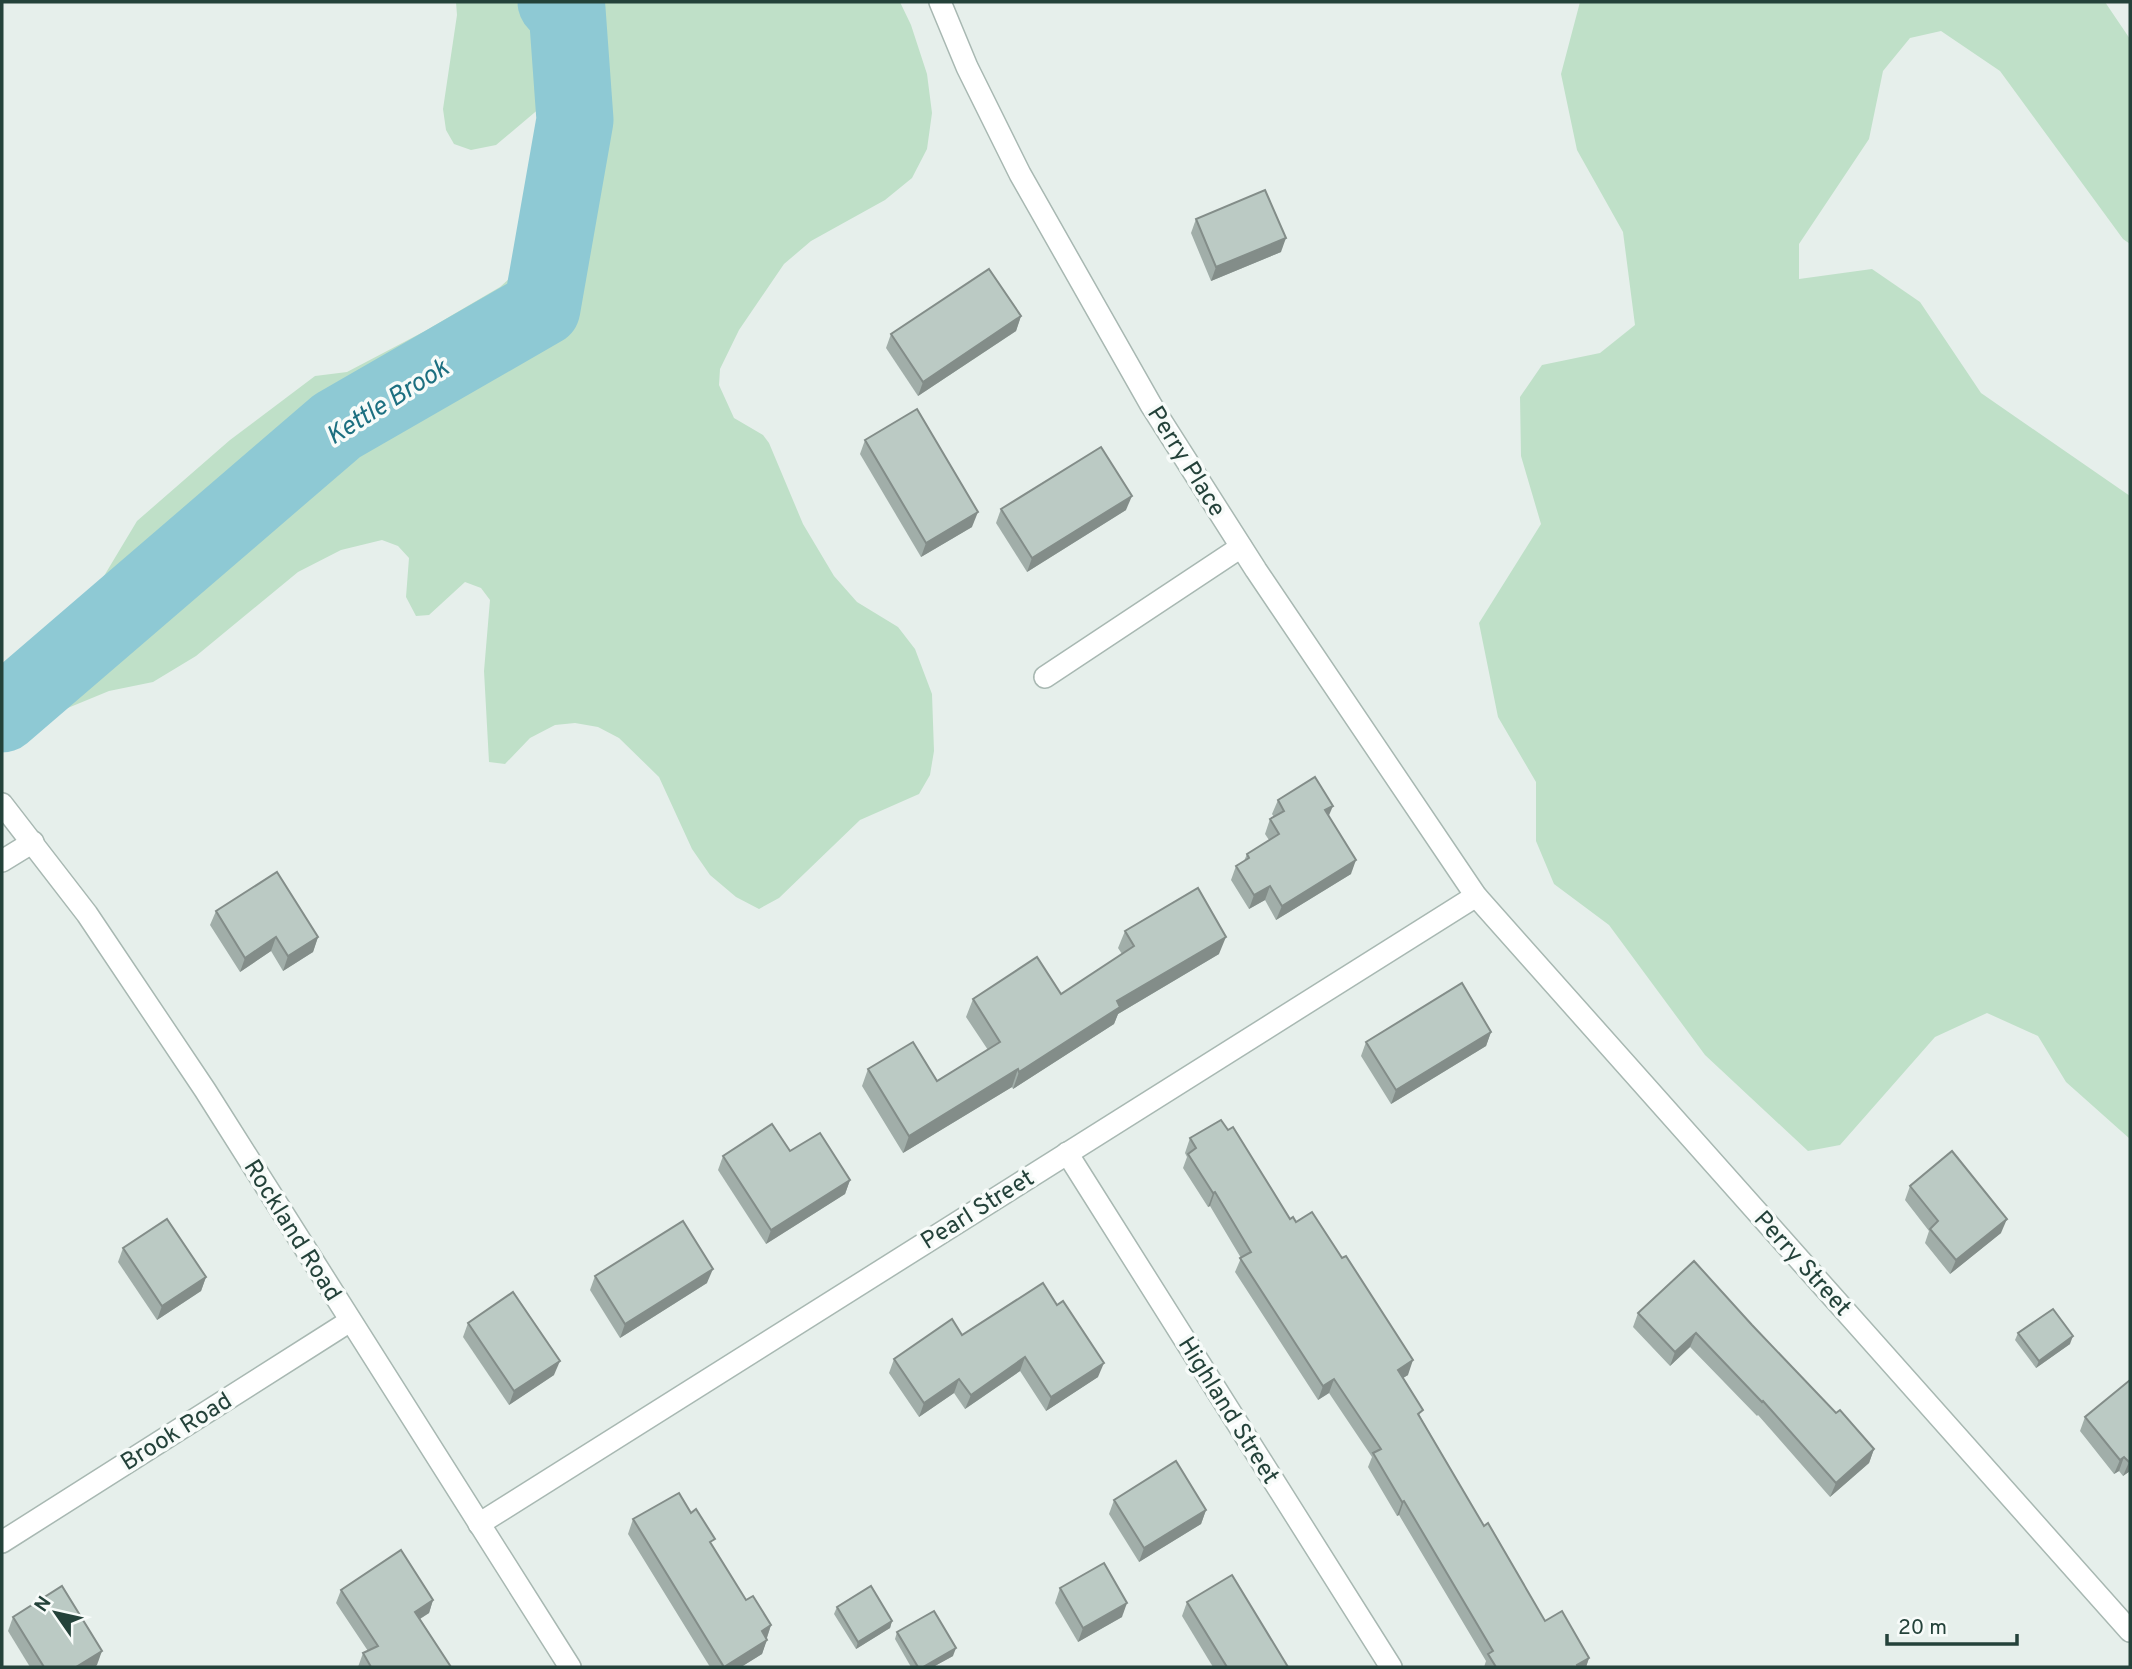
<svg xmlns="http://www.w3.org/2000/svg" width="2132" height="1669" viewBox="0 0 2132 1669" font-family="Overpass,sans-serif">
<rect width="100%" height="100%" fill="#e6efeb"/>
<g fill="#bfe0c8">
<polygon points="456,2 900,2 911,25 927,74 932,113 927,149 912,178 885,200 811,241 784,264 739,330 720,369 719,385 734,418 763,435 769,443 803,524 834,576 857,602 898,627 915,649 932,694 934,751 930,775 919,794 860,820 779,898 759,909 736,897 710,875 692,849 659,777 619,738 598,727 575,723 555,725 530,738 505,764 489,762 484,671 490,600 481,588 465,582 429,615 416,616 406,597 409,558 398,546 382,540 341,550 298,572 196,656 153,682 109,691 41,719 14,685 47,666 59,651 137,521 230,440 315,376 347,372 425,331 500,287 529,261 562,184 572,142 571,121 564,108 547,102 496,145 471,150 454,144 446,130 443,109 457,15"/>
<polygon points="1580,2 2105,2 2130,39 2130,244 2123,239 2000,71 1941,31 1910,38 1883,71 1869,139 1799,244 1799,279 1872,269 1920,302 1981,393 2130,496 2130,1139 2066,1082 2038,1036 1987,1013 1935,1037 1840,1145 1808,1151 1705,1055 1609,925 1554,884 1536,841 1536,782 1498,717 1479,623 1541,524 1521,456 1520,397 1542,365 1600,353 1635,325 1623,232 1577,150 1561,74"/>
</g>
<polygon fill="#8ec9d4" points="14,685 41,719 2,738 2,697"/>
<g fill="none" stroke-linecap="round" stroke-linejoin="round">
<polyline stroke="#8ec9d4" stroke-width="77" points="2,714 337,426 542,308 575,120 567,9 556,2"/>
<defs>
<g id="minor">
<polyline points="940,2 967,67 1020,174 1151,405 1256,570 1476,896 2130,1631"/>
<polyline points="1045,677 1241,547"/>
<polyline points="2,804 87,914 205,1090 570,1667"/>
<polyline points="2,861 33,842"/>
<polyline points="1067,1153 1391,1667"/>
<polyline points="479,1524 1476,896"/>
<polyline points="2,1542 350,1321"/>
</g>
</defs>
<use href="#minor" stroke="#a8b8b2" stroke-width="24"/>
<use href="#minor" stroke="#fff" stroke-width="21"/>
</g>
<g fill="#a1aea9">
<polygon points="1196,219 1281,252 1211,281 1191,233"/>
<polygon points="1021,316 1016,331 918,396 886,348 891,334"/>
<polygon points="865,440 972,527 921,557 860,454"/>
<polygon points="1001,509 1126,510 1027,572 996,523"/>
<polygon points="1278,800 1329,816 1351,874 1276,920 1265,900 1249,909 1231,880 1236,866 1244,861 1247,854 1269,840 1265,834 1270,819 1274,817 1272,814"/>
<polygon points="216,911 318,937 313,952 283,971 271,951 240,972 210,925"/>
<polygon points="1125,931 1219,954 1118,1014 1114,1024 1013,1089 1012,1087 903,1153 862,1086 868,1069 937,1081 988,1050 966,1017 973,999 1061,994 1122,954 1118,948"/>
<polygon points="1491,1032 1486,1046 1391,1104 1361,1056 1366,1042"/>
<polygon points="1190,1138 1290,1219 1408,1375 1403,1378 1421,1418 1484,1526 1545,1621 1589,1658 1586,1667 1484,1667 1486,1661 1399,1515 1397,1516 1368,1467 1372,1457 1329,1393 1318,1400 1235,1272 1241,1258 1210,1206 1208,1207 1183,1168 1187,1157 1185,1153"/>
<polygon points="790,1151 850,1180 845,1194 766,1244 718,1170 723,1156"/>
<polygon points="1910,1186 2001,1233 1950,1274 1925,1243 1929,1231 1905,1200"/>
<polygon points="123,1248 206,1277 201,1291 157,1320 118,1262"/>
<polygon points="595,1276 707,1283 620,1338 590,1290"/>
<polygon points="1638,1313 1752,1325 1836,1413 1874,1449 1869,1463 1830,1497 1758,1415 1757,1416 1690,1347 1670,1366 1633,1327"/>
<polygon points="468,1323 554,1375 509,1405 463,1337"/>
<polygon points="2018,1333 2070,1344 2036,1368 2015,1340"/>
<polygon points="962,1335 1098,1377 1046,1411 1020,1371 965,1409 954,1393 919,1417 889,1373 894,1359"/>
<polygon points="2130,1380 2130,1471 2123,1476 2119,1471 2114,1474 2080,1431 2085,1417"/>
<polygon points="1114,1500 1206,1510 1201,1524 1139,1562 1109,1514"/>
<polygon points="633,1519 712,1546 746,1600 771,1625 762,1654 741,1667 710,1667 628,1534"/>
<polygon points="1060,1588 1122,1617 1078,1642 1055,1603"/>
<polygon points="341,1590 433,1600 429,1613 420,1619 451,1667 358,1667 363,1653 368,1651 336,1603"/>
<polygon points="1187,1602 1288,1667 1213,1667 1182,1616"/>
<polygon points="837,1607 892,1621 890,1628 856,1649 834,1614"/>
<polygon points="13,1617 97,1665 94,1667 30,1667 8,1631"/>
<polygon points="897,1632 953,1656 933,1667 911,1667 895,1639"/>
</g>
<g fill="#838d89">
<polygon points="1286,238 1281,252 1211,281 1216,267"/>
<polygon points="1021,316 1016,331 918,396 923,382"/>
<polygon points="1132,496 1126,510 1027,572 1032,558"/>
<polygon points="978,512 972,527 921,557 926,543"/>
<polygon points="1333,806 1327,820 1325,810"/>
<polygon points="1356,860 1351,874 1276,920 1282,906"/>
<polygon points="1270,886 1265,900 1249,909 1254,895"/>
<polygon points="276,937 271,951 240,972 245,958"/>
<polygon points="318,937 313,952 283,971 288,956"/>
<polygon points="1226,937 1219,954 1118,1014 1114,1024 1013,1089 1019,1072 1117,1001"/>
<polygon points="1491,1032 1486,1046 1391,1104 1396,1090"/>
<polygon points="1018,1069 1012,1087 903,1153 909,1136"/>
<polygon points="850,1180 845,1194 766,1244 771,1230"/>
<polygon points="1215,1192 1210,1206 1208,1207 1213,1193"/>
<polygon points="2007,1219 2001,1233 1950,1274 1956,1260"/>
<polygon points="713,1269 707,1283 620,1338 625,1324"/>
<polygon points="206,1277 201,1291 157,1320 162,1306"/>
<polygon points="1696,1333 1690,1347 1670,1366 1675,1352"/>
<polygon points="2073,1336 2070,1344 2036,1368 2039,1361"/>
<polygon points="1025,1357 1020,1371 965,1409 971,1395"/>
<polygon points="1413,1360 1408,1375 1393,1384 1398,1370"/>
<polygon points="560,1361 554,1375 509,1405 514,1391"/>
<polygon points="1104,1363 1098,1377 1046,1411 1051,1397"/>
<polygon points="959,1379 954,1393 919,1417 924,1403"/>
<polygon points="1334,1379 1329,1393 1318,1400 1323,1386"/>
<polygon points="1874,1449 1869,1463 1830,1497 1836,1483"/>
<polygon points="2124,1457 2119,1471 2114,1474 2120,1460"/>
<polygon points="2130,1461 2130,1471 2123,1476 2129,1462"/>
<polygon points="1404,1501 1399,1515 1397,1516 1402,1502"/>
<polygon points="1206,1510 1201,1524 1139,1562 1144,1548"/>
<polygon points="433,1600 429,1613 410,1625 415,1612"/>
<polygon points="1127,1603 1122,1617 1078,1642 1083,1628"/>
<polygon points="892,1621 890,1628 856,1649 858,1642"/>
<polygon points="771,1625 766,1640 762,1631"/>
<polygon points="767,1640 762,1654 741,1667 724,1667"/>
<polygon points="956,1648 953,1656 933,1667 923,1667"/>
<polygon points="102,1651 97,1665 94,1667 76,1667"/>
<polygon points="1589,1658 1586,1667 1576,1667 1577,1665"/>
</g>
<g fill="#bbcac4" stroke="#838d89" stroke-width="2">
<polygon points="1265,190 1286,238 1216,267 1196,219"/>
<polygon points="989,269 1021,316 923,382 891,334"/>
<polygon points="917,409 978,512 926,543 865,440"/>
<polygon points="1101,447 1132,496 1032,558 1001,509"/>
<polygon points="1315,777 1333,806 1325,810 1356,860 1282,906 1270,886 1254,895 1236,866 1249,858 1247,854 1279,834 1270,819 1284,811 1278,800"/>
<polygon points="277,872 318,937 288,956 276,937 245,958 216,911"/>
<polygon points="1198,888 1226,937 1117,1001 1120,1007 1019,1072 1018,1069 909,1136 868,1069 913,1042 937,1081 1000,1042 973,999 1037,957 1061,994 1134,946 1125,931"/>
<polygon points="1462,983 1491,1032 1396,1090 1366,1042"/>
<polygon points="1221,1120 1228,1130 1233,1127 1290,1219 1293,1217 1296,1222 1312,1212 1342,1258 1346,1256 1413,1360 1398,1370 1423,1410 1418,1414 1484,1526 1488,1523 1545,1621 1562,1611 1589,1658 1577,1665 1578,1667 1496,1667 1488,1654 1493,1651 1404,1501 1402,1502 1373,1453 1381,1449 1334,1379 1323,1386 1240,1258 1251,1252 1215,1192 1213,1193 1188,1154 1196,1148 1190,1138"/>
<polygon points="772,1124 790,1151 820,1133 850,1180 771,1230 723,1156"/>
<polygon points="1952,1151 2007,1219 1956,1260 1930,1229 1938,1221 1910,1186"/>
<polygon points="167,1219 206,1277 162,1306 123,1248"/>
<polygon points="683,1221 713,1269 625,1324 595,1276"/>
<polygon points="1694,1261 1752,1325 1836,1413 1840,1410 1874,1449 1836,1483 1763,1401 1762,1402 1696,1333 1675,1352 1638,1313"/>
<polygon points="1043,1283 1057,1305 1063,1301 1104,1363 1051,1397 1025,1357 971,1395 959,1379 924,1403 894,1359 952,1319 962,1335"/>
<polygon points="513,1292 560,1361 514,1391 468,1323"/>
<polygon points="2053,1309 2073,1336 2039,1361 2018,1333"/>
<polygon points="2130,1380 2130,1461 2129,1462 2124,1457 2120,1460 2085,1417"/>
<polygon points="1176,1461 1206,1510 1144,1548 1114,1500"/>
<polygon points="679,1493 691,1513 696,1509 715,1539 710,1542 746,1600 753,1596 771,1625 762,1631 767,1640 724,1667 633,1519"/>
<polygon points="401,1550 433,1600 415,1612 451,1667 371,1667 363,1653 378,1646 341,1590"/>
<polygon points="1104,1563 1127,1603 1083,1628 1060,1588"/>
<polygon points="1232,1575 1288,1667 1227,1667 1187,1602"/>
<polygon points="62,1586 102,1651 76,1667 44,1667 13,1617"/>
<polygon points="871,1586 892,1621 858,1642 837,1607"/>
<polygon points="934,1611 956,1648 923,1667 918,1667 897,1632"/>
</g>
<g text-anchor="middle" stroke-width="7" stroke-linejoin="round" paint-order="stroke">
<g font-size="24" fill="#24423a" stroke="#f7fbf9">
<text transform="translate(1187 461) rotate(58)" y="8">Perry Place</text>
<text transform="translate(977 1209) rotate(-32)" y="8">Pearl Street</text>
<text transform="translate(293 1230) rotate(58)" y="8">Rockland Road</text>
<text transform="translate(1803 1263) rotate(48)" y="8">Perry Street</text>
<text transform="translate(1229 1410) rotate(58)" y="8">Highland Street</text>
<text transform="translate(176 1431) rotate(-32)" y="8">Brook Road</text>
</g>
<g font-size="26" font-style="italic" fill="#1c6f80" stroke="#f7fbf9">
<text transform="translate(387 401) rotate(-32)" y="9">Kettle Brook</text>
</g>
</g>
<rect width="2132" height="1669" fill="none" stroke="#24423a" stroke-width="7"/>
<g transform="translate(56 1613) rotate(304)" stroke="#f7fbf9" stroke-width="5" paint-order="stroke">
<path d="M0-5L12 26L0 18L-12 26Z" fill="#24423a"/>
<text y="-10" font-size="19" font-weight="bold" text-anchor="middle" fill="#24423a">N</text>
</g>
<path d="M1887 1634v10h130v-10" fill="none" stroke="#24423a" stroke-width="3.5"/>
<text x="1898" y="1634" font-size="21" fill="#24423a" stroke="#f7fbf9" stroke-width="5" paint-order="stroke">20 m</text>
</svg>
